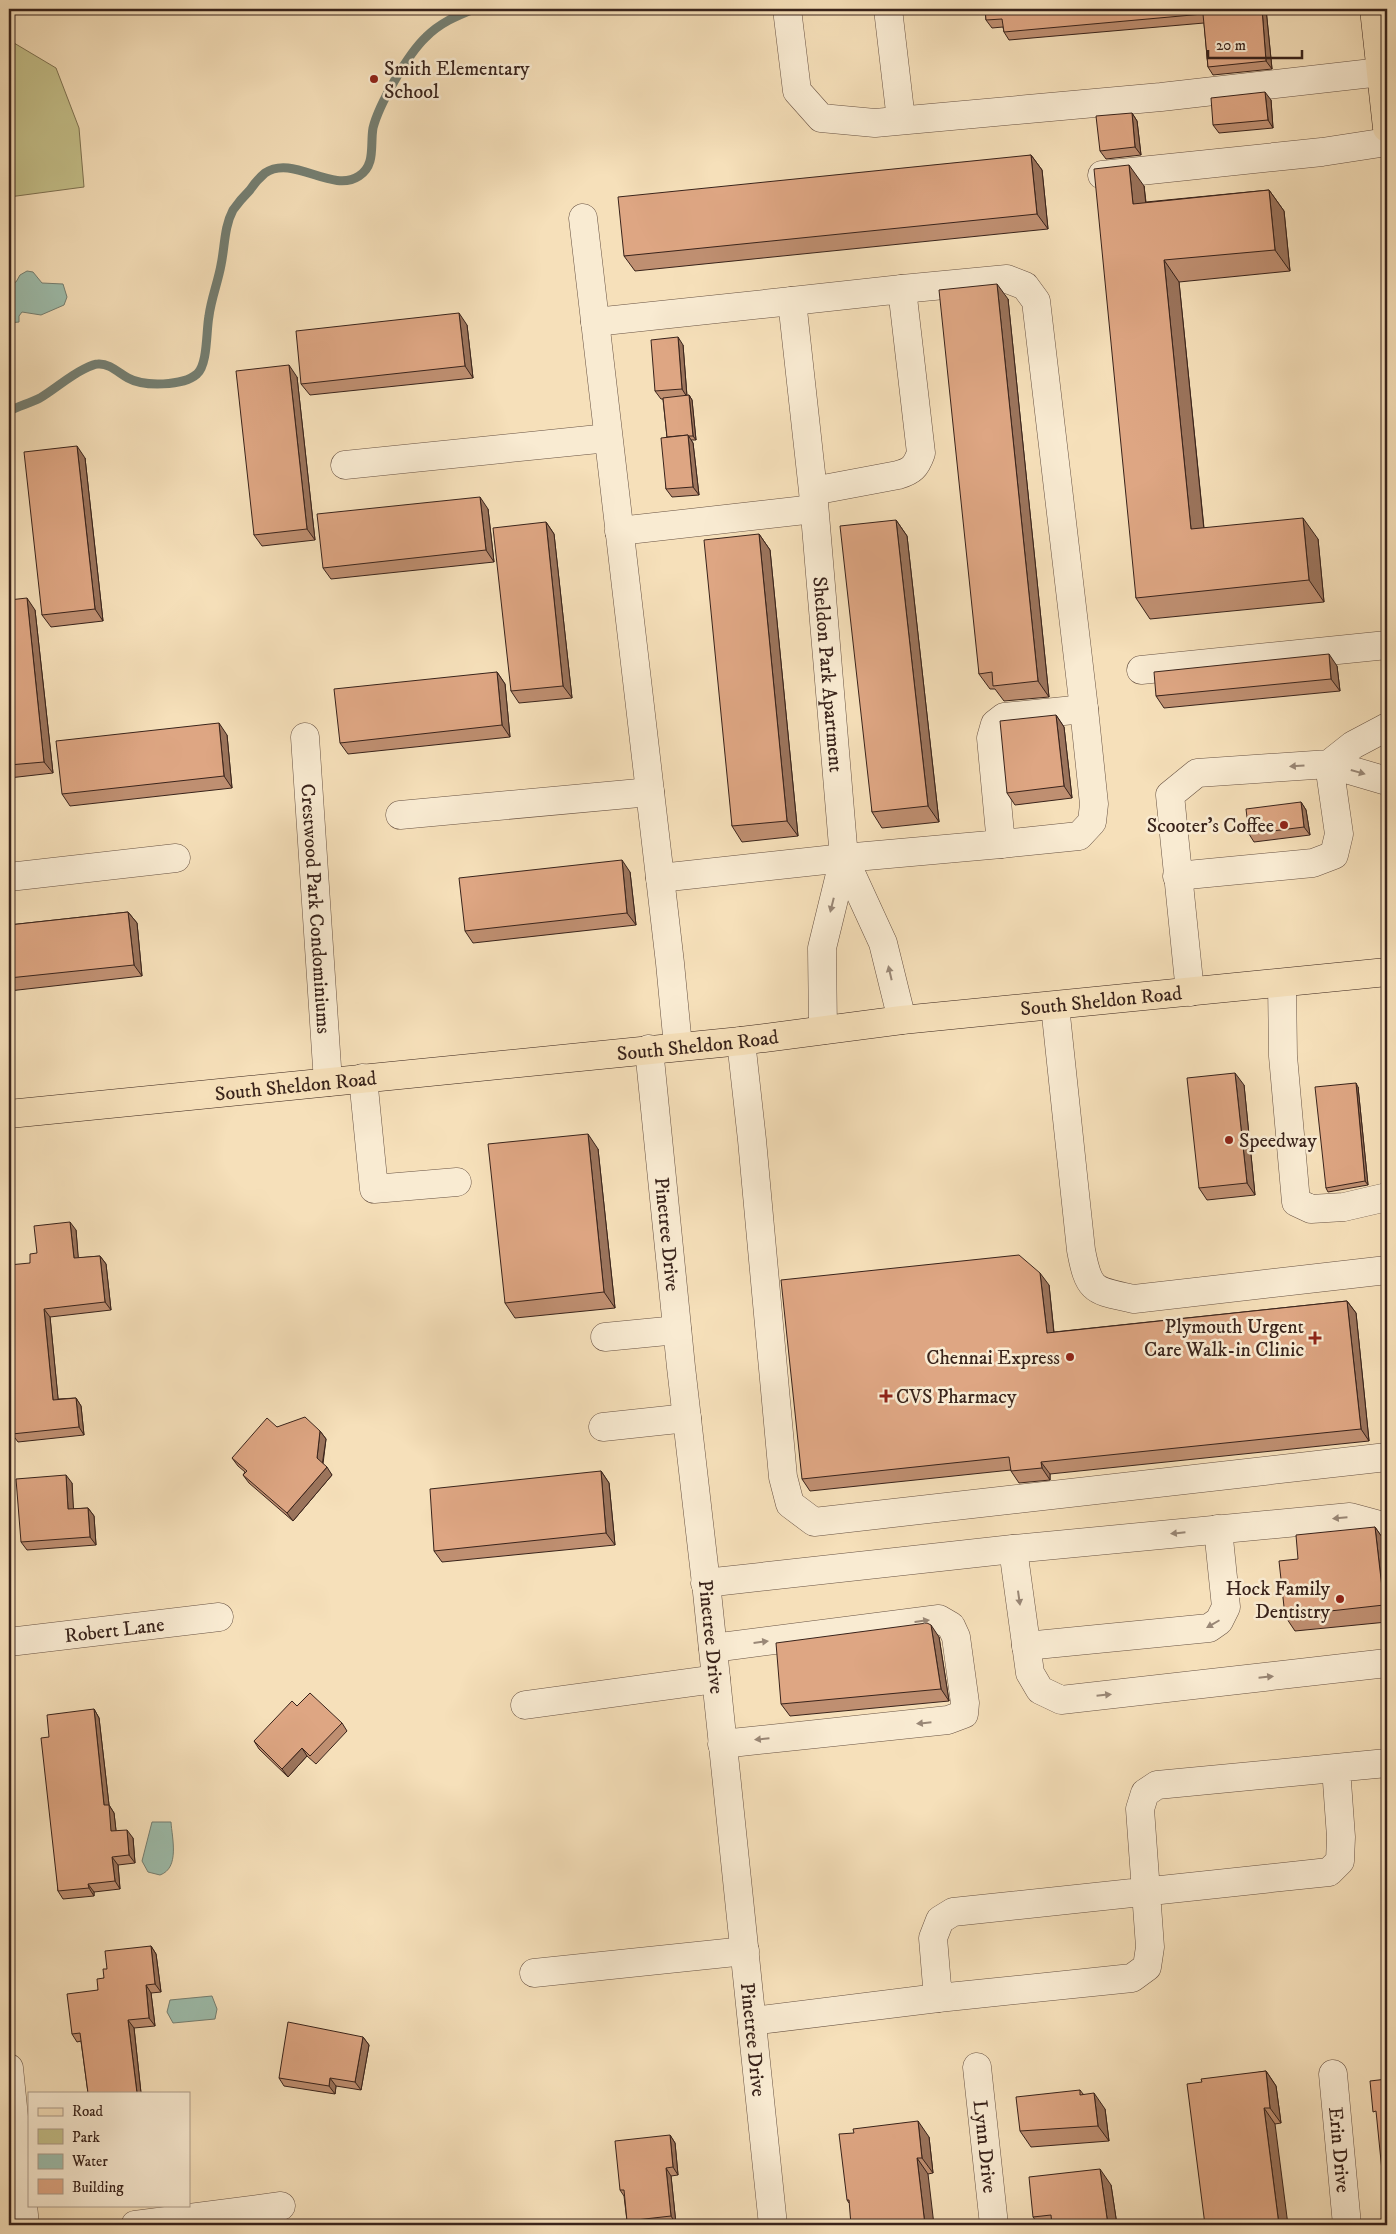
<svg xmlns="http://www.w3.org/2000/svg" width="1396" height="2234" viewBox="0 0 1396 2234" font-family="'IM FELL DW Pica',serif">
<rect width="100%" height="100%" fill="#f6e0ba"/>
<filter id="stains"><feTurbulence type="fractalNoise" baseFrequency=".004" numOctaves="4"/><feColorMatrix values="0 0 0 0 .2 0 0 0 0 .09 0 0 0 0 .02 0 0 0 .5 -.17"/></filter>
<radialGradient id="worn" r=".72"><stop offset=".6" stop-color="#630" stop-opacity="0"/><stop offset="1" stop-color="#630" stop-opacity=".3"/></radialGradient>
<polygon fill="#c4c08a" stroke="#7e7252" points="9,40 56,68 79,128 84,187 9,197"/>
<g fill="#9dbdac" stroke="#757f72">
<polygon points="27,271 33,272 42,283 63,284 67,297 64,305 41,315 22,312 19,316 19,322 9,323 9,284 16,282 20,275"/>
<path d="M 152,1822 L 171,1822 C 172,1838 180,1868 160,1875 L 148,1872 L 142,1861 Z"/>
<polygon points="212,1996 217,2009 215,2019 173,2023 167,2012 170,2000"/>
</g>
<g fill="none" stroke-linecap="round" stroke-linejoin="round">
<path stroke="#757f72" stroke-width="9" d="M 9,411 C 19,406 30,403 40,398 C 55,389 68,377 84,369 C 88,367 94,364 98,364 C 109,363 119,373 128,378 C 144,387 183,386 197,374 C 208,364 206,331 209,316 C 211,299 218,282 221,265 C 225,246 224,227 233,210 C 238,203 244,196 250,190 C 254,184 259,178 265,173 C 293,154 332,194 359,176 C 376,165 370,145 373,128 C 379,104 408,54 426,37 C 440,23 456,16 474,9"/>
<defs>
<g id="minor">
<polyline points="787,9 797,91 821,118 875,123 1161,97 1381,72"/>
<polyline points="888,9 901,120"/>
<polyline points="1102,175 1322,152 1387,142"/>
<polyline points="583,218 670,963 678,1046"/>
<polyline points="595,322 792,301"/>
<polyline points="345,465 608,438"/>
<path id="s1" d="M 813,491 L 898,475 C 912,471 916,467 921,453 L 902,289 L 792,301 L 813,491 L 844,858 L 822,948 L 823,1030"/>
<polyline points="619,531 814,509"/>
<polyline points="1141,670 1387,645"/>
<path id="s2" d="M 305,737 L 328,1082"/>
<polyline points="400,815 650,792"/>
<polyline points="1001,844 1079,836 1092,822 1094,804 1084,709"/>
<polyline points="844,858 883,943 902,1020"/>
<polyline points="1177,876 1313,863 1334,855 1339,834 1329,764 1387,781"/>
<polyline points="9,877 176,858"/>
<polyline points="660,878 844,858 1001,844 991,738 995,724 1004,717 1084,709 1036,301 1025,286 1007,279 902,289"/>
<polyline points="1282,983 1283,1056 1296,1202 1311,1209 1344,1207 1387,1197"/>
<polyline points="1190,992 1170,795 1197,773 1329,764 1353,745 1387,727"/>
<path d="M 1055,1006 L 1081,1250 C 1089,1293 1094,1290 1134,1299 L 1387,1270"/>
<polyline points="741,1041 752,1140 783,1477 790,1504 814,1522 1387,1457"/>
<path id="s3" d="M 649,1049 L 681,1367 L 707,1592 L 773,2225"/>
<polyline points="363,1078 374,1189 457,1182"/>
<polyline points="605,1337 677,1330"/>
<polyline points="603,1427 687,1418"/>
<polyline points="1013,1549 1030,1673 1040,1690 1061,1700 1387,1663"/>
<polyline points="705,1583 1013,1549 1350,1517 1387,1527"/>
<path id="s4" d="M 9,1642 L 219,1617"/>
<polyline points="1026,1646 1209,1628 1219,1621 1226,1607 1218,1529"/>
<polyline points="713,1648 939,1619 951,1626 956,1637 965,1703 964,1714 948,1720 722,1744"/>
<polyline points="525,1705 716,1679"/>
<polyline points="1336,1768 1341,1837 1340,1861 1329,1872 953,1912 940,1920 933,1938 938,1998 1132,1978 1147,1967 1150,1947 1140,1809 1145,1793 1157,1785 1387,1763"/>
<polyline points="534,1973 745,1951"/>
<polyline points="752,2021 938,1998"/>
<path id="s5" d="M 977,2067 L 994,2225"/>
<polyline points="9,2068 25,2225"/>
<path id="s6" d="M 1333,2074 L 1347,2225"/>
<polyline points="135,2225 281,2206"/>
</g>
<g id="major">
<polyline points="1374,9 1387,128"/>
<path id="s7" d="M 9,1114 L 741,1041 L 902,1020 L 1387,972"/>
</g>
</defs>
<use href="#minor" stroke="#685243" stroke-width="29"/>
<use href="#major" stroke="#39231b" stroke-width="29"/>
<use href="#minor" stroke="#f9ebd2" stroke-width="28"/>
<use href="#major" stroke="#f6e0ba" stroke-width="28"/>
</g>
<g fill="#bf8f71" stroke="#39231b">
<polygon points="985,9 1266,9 1272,69 1213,75 1208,67 1204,23 1009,40 1004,32 1003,27 992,28 986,20"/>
<polygon points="1271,100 1273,128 1219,133 1213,125"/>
<polygon points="1132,113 1137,121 1141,155 1106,159 1100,151"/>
<polygon points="1031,155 1042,170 1048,229 635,271 624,256"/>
<polygon points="1144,186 1146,202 1269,190 1284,211 1290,271 1179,282 1204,528 1318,539 1324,602 1150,619 1136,598"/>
<polygon points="1008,299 1049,697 1004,701 995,689 990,689 979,674"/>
<polygon points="467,325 473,378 310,395 301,384"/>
<polygon points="683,345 687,396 689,395 692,400 696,440 691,440 693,443 699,495 672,497 666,489 667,437 663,399 661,399 655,391"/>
<polygon points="297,377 315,540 262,546 254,535"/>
<polygon points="85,458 103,621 51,627 42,615"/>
<polygon points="488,509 494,562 331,579 323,568"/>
<polygon points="896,520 907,536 939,822 882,828 872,812"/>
<polygon points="546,522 554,534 572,698 519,703 511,691"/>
<polygon points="759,534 770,550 798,836 742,842 732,826"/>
<polygon points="9,600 35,610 53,773 9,778"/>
<polygon points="1337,666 1340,691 1164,708 1156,696"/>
<polygon points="497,672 505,684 510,737 348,754 340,743"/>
<polygon points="1056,715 1064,727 1072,798 1015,805 1007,793"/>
<polygon points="227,735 232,788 70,806 62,794"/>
<polygon points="1301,802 1306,810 1310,835 1254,842 1249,834"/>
<polygon points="630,872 636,925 473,943 465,931"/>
<polygon points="128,912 137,923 142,976 9,991 9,925"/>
<polygon points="1244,1085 1255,1195 1207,1200 1199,1188"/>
<polygon points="1358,1087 1368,1185 1328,1192 1326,1188"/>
<polygon points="598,1149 615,1308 515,1318 505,1303"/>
<polygon points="76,1230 78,1258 100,1256 106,1264 111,1310 50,1317 58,1399 76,1398 81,1406 84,1435 18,1442 12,1434 30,1263 37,1253"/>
<polygon points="1049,1285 1054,1332 1347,1301 1356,1313 1369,1441 1050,1474 1050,1480 1019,1483 1011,1471 1011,1470 810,1491 802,1479"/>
<polygon points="277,1427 320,1431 326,1439 323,1464 332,1475 293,1521 249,1483 243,1475 245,1472 238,1466 232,1458"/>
<polygon points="601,1471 609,1483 615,1545 442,1562 434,1551"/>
<polygon points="72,1483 73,1509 88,1508 94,1516 96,1545 27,1550 21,1542"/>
<polygon points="1375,1527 1386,1543 1387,1553 1387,1622 1295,1631 1285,1616 1298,1559"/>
<polygon points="939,1637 949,1701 790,1716 781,1704"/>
<polygon points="94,1709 99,1718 109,1805 114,1813 116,1831 133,1838 135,1863 118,1865 120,1889 94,1892 94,1896 63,1899 58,1891 49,1737"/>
<polygon points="342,1723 347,1731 316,1764 307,1756 288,1777 259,1749 254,1741"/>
<polygon points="151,1946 156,1954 161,1992 151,1993 155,2026 134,2028 141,2093 88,2093 81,2041 77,2042 72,2034 98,1990 104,1978 107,1969"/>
<polygon points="363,2037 369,2045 361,2090 336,2086 335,2094 284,2086 279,2078"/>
<polygon points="1266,2071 1276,2086 1281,2123 1275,2124 1202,2082"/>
<polygon points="1080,2090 1083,2094 1105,2109 1109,2141 1031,2147 1020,2131"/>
<polygon points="670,2135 675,2143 678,2175 671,2176 676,2224 669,2225 630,2225 627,2221 624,2196 620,2190"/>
<polygon points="929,2137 933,2173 928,2174 849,2203 847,2200"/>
<polygon points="1111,2185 1117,2225 1039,2225 1033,2217"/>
</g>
<g fill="#9b745c" stroke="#39231b">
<polygon points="1262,9 1266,9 1272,69 1266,61"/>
<polygon points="1265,92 1271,100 1273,128 1268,120"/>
<polygon points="1132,113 1137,121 1141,155 1135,147"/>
<polygon points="1031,155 1042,170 1048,229 1037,214"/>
<polygon points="1129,165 1144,186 1148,225 1133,204"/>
<polygon points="1269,190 1284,211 1290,271 1275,250"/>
<polygon points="1164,260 1179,282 1206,550 1191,529"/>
<polygon points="997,284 1008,299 1049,697 1038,681"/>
<polygon points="459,313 467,325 473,378 465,366"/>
<polygon points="678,337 683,345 687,397 682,389"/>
<polygon points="289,365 297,377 315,540 307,529"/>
<polygon points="689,395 692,400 696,440 693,436"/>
<polygon points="688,435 693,443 699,495 693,487"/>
<polygon points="77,446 85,458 103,621 95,609"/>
<polygon points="480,497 488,509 494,562 486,550"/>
<polygon points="1303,518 1318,539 1324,602 1309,580"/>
<polygon points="896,520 907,536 939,822 928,806"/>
<polygon points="546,522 554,534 572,698 563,686"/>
<polygon points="759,534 770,550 798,836 787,821"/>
<polygon points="27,598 35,610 53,773 44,762"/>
<polygon points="1329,654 1337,666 1340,691 1331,679"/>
<polygon points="497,672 505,684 510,737 502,725"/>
<polygon points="1056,715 1064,727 1072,798 1064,786"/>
<polygon points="219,723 227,735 232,788 224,776"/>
<polygon points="1301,802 1306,810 1310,835 1304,827"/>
<polygon points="622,860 630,872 636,925 627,913"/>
<polygon points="128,912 137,923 142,976 134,965"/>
<polygon points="1235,1073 1244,1085 1255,1195 1247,1183"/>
<polygon points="1356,1083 1358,1087 1368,1185 1365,1181"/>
<polygon points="588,1134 598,1149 615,1308 604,1292"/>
<polygon points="70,1222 76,1230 79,1266 74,1258"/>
<polygon points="100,1256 106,1264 111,1310 105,1302"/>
<polygon points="1040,1273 1049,1285 1055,1344 1047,1333"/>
<polygon points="1347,1301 1356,1313 1369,1441 1361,1429"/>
<polygon points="44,1309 50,1317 59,1408 53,1400"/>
<polygon points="76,1398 81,1406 84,1435 79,1427"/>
<polygon points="320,1431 326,1439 322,1466 317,1458"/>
<polygon points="1041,1462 1050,1474 1050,1480 1042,1468"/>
<polygon points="327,1467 332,1475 293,1521 287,1513"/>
<polygon points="601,1471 609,1483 615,1545 606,1533"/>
<polygon points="66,1475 72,1483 74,1517 68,1509"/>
<polygon points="88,1508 94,1516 96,1545 90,1537"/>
<polygon points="1375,1527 1386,1543 1387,1553 1387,1611 1384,1605"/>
<polygon points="931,1625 939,1637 949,1701 941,1689"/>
<polygon points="94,1709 99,1718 109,1805 114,1813 117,1839 111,1831 104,1805"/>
<polygon points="302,1748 307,1756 288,1777 282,1769"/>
<polygon points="127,1830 133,1838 135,1863 129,1855"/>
<polygon points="112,1857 118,1865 120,1889 115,1881"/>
<polygon points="88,1884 94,1892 94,1896 89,1888"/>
<polygon points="151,1946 156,1954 161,1992 155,1984"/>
<polygon points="146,1985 151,1993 155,2026 149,2018"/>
<polygon points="128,2020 134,2028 141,2093 137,2093"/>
<polygon points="363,2037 369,2045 361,2090 355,2082"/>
<polygon points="1266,2071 1276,2086 1281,2123 1270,2108"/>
<polygon points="330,2078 336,2086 335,2094 329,2086"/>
<polygon points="1094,2093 1105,2109 1109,2141 1098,2126"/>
<polygon points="1264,2108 1275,2124 1288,2225 1279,2225"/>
<polygon points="918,2121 929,2137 933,2173 922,2158"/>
<polygon points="670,2135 675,2143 678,2175 673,2167"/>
<polygon points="917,2158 928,2174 934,2225 925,2225"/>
<polygon points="666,2168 671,2176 676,2224 671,2216"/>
<polygon points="1100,2169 1111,2185 1117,2225 1108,2225"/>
</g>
<g fill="#dea683" stroke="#39231b">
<polygon points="985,9 1262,9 1266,61 1208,67 1203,14 1004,32 1002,19 986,20"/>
<polygon points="1265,92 1268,120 1213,125 1211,98"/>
<polygon points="1132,113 1135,147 1100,151 1096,116"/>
<polygon points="1031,155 1037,214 624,256 618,197"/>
<polygon points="1129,165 1133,204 1269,190 1275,250 1164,260 1191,529 1303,518 1309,580 1136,598 1094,169"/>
<polygon points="997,284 1038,681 993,686 992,672 979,674 939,290"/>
<polygon points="459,313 465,366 301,384 296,331"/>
<polygon points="678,337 682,389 655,391 651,340"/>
<polygon points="289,365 307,529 254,535 236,371"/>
<polygon points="689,395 693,436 688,436 688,435 667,437 663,398"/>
<polygon points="688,435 693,487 666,489 661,438"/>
<polygon points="77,446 95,609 42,615 24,452"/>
<polygon points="480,497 486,550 323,568 317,514"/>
<polygon points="896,520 928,806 872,812 840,526"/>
<polygon points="546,522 563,686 511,691 493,528"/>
<polygon points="759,534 787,821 732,826 704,540"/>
<polygon points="27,598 44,762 9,765 9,600"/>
<polygon points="1329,654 1331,679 1156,696 1154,672"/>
<polygon points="497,672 502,725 340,743 334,689"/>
<polygon points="1056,715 1064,786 1007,793 1000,721"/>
<polygon points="219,723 224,776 62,794 56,741"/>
<polygon points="1301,802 1304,827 1249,834 1246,809"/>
<polygon points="622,860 627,913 465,931 459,878"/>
<polygon points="128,912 134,965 9,978 9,925"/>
<polygon points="1235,1073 1247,1183 1199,1188 1187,1078"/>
<polygon points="1356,1083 1365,1181 1326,1188 1315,1087"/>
<polygon points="588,1134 604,1292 505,1303 488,1144"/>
<polygon points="70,1222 74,1258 100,1256 105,1302 44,1309 53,1400 76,1398 79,1427 12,1434 9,1403 9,1265 30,1263 30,1254 37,1253 34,1226"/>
<polygon points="1019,1255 1040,1273 1047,1333 1347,1301 1361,1429 1041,1462 1042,1468 1011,1471 1009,1457 802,1479 781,1280"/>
<polygon points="305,1417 320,1431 317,1458 327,1467 287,1513 243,1475 247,1471 232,1458 267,1418 277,1427"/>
<polygon points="601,1471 606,1533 434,1551 430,1489"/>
<polygon points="66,1475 68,1509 88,1508 90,1537 21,1542 16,1479"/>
<polygon points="1375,1527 1384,1605 1285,1616 1279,1561 1298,1559 1296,1535"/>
<polygon points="927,1623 931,1625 941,1689 781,1704 776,1643"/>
<polygon points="310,1693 342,1723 310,1756 302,1748 282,1769 254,1741 292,1701 297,1706"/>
<polygon points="94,1709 104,1805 109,1805 111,1831 127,1830 129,1855 112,1857 115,1881 88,1884 89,1888 58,1891 41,1738 49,1737 47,1715"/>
<polygon points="151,1946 155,1984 146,1985 149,2018 128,2020 137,2093 88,2093 80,2033 72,2034 67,1994 98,1990 97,1979 104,1978 103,1969 107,1969 105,1951"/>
<polygon points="288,2022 363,2037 355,2082 330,2078 329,2086 279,2078"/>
<polygon points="1266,2071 1270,2108 1264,2108 1279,2225 1205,2225 1187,2084 1202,2082 1201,2079"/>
<polygon points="1387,2079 1387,2221 1376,2111 1373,2112 1370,2081"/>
<polygon points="1080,2090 1080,2095 1094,2093 1098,2126 1020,2131 1016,2097"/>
<polygon points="918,2121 922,2158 917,2158 925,2225 851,2225 849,2200 847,2200 839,2134 854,2133 853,2129"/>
<polygon points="670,2135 673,2167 666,2168 671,2216 627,2221 624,2190 620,2190 615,2141"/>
<polygon points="1100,2169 1108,2225 1052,2225 1051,2215 1033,2217 1029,2177"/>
</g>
<defs><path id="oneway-solid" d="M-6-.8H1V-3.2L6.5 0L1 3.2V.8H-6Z" transform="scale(1.25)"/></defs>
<g fill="#998776">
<use href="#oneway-solid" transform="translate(1297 766) rotate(176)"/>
<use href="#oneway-solid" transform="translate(1358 772) rotate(16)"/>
<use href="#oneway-solid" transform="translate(832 905) rotate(104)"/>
<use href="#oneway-solid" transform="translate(890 973) rotate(-103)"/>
<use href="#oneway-solid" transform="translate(1340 1518) rotate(175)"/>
<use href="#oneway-solid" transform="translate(1178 1533) rotate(174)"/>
<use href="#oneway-solid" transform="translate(1019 1598) rotate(82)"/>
<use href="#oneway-solid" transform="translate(922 1621) rotate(-7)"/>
<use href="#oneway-solid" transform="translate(1213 1624) rotate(150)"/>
<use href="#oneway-solid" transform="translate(761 1642) rotate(-7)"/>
<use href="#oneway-solid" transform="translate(1266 1677) rotate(-6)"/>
<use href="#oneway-solid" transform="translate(1104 1695) rotate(-6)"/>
<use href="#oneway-solid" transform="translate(924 1723) rotate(174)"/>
<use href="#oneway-solid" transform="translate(762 1739) rotate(174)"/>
</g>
<g fill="#8f2418" stroke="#f9ebd2" stroke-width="2">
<circle cx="374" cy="79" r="5"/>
<circle cx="1284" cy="825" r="5"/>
<circle cx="1229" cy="1140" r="5"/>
<path d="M1312.5 1330.5h5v5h5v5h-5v5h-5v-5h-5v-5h5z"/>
<circle cx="1070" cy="1357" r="5"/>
<path d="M883.5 1388.5h5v5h5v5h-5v5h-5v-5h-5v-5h5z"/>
<circle cx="1340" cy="1599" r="5"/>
</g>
<g text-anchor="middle" stroke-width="5" stroke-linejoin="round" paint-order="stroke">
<g font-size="20" fill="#39231b" stroke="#f9ebd2" text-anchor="end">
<text x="384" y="75" text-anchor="start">Smith Elementary<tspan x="384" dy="23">School</tspan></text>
<text x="1274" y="832">Scooter's Coffee</text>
<text x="1239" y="1147" text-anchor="start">Speedway</text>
<text x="1304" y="1333">Plymouth Urgent<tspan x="1304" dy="23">Care Walk-in Clinic</tspan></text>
<text x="1060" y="1364">Chennai Express</text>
<text x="896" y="1403" text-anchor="start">CVS Pharmacy</text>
<text x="1330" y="1595">Hock Family<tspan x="1330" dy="23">Dentistry</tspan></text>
</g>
<g font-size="20" fill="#39231b" stroke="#f9ebd2">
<text dy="7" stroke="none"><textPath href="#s1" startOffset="771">Sheldon Park Apartment</textPath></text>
<text dy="7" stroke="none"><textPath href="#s2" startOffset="172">Crestwood Park Condominiums</textPath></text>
<text dy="7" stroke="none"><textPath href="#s7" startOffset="1098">South Sheldon Road</textPath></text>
<text dy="7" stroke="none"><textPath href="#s7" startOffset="692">South Sheldon Road</textPath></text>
<text dy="7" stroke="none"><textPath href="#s7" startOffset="288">South Sheldon Road</textPath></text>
<text dy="7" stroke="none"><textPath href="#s3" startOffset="186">Pinetree Drive</textPath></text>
<text dy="7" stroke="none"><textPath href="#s4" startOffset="106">Robert Lane</textPath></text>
<text dy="7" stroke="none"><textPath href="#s3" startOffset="591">Pinetree Drive</textPath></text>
<text dy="7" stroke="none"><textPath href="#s3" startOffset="996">Pinetree Drive</textPath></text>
<text dy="7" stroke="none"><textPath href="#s5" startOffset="80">Lynn Drive</textPath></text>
<text dy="7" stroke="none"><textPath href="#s6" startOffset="76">Erin Drive</textPath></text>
</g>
</g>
<rect width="1396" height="2234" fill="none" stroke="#f6e0ba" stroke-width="30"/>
<rect x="10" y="10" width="1376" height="2214" fill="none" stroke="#39231b" stroke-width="2.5"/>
<rect x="15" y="15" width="1366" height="2204" fill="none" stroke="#39231b"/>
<rect x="28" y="2092" width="162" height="115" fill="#f9ebd2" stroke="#ac9b89"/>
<rect x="38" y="2108" width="25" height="8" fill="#f6e0ba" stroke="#ac9b89"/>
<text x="72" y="2116" font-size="15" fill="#39231b">Road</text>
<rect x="38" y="2129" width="25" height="15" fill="#c4c08a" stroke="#ac9b89"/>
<text x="72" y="2142" font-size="15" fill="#39231b">Park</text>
<rect x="38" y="2154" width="25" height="15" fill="#9dbdac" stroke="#ac9b89"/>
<text x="72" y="2166" font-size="15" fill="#39231b">Water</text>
<rect x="38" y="2179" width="25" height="15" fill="#dea683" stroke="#ac9b89"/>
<text x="72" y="2192" font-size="15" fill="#39231b">Building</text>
<path d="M1208 50v8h94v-8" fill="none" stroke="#39231b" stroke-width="2.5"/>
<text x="1216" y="50" font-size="15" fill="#39231b" stroke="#f9ebd2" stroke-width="4" paint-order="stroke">20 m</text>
<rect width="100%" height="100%" filter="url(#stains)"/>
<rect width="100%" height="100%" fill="url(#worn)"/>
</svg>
